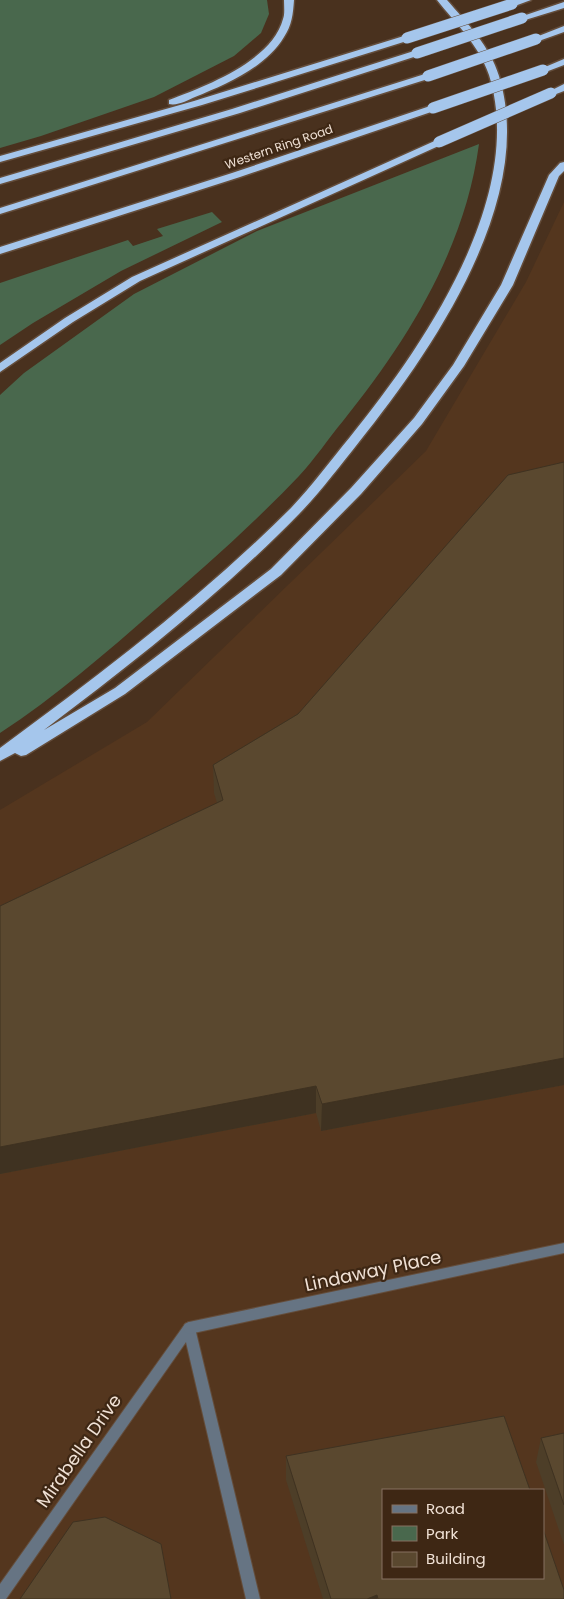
<svg xmlns="http://www.w3.org/2000/svg" width="564" height="1599" viewBox="0 0 564 1599" font-family="Poppins,sans-serif">
<rect width="100%" height="100%" fill="#49311e"/>
<path fill="#54361e" fill-rule="evenodd" d="M 564,202 L 564,1599 L 0,1599 L 0,810 L 147,722 L 426,451 L 526,282 ZM 383,1490 L 543,1490 L 543,1578 L 383,1578 Z"/>
<g fill="#49684d">
<polygon points="0,0 267,0 269,14 261,33 234,56 154,97 41,136 0,148"/>
<path d="M 479,144 C 465,249 408,340 343,421 C 328,439 315,459 299,476 C 254,523 205,567 156,609 C 106,653 55,697 0,733 L 0,395 L 24,373 L 134,294 L 257,231 Z"/>
<polygon points="212,212 222,222 121,271 33,323 0,345 0,283 128,240 133,246 163,236 157,229"/>
</g>
<g fill="none" stroke-linecap="round" stroke-linejoin="round">
<defs>
<polygon id="service" points="189,1322 193,1324 195,1328 260,1599 246,1599 186,1342 6,1599 0,1599 0,1584 185,1324"/>
<polygon id="minor" points="564,1243 564,1253 189,1334 185,1332 183,1328 185,1324 189,1322"/>
<g id="motorway">
<path d="M 284,0 L 294,0 C 293,14 292,25 284,37 C 266,67 227,84 195,97 C 188,100 178,106 169,104 L 169,100 C 206,86 272,61 283,19 C 285,14 284,6 284,0 Z"/>
<path d="M 437,0 L 447,0 C 467,23 490,46 499,76 C 537,199 432,351 359,442 C 340,466 321,491 300,513 C 222,593 133,663 44,730 L 115,688 L 271,569 L 351,488 L 414,418 L 453,365 L 501,285 L 549,175 L 560,163 L 564,162 L 564,171 L 559,176 L 513,285 L 464,366 L 422,424 L 361,494 L 281,575 L 125,694 L 26,755 L 21,756 L 15,753 L 0,761 L 0,748 C 101,674 202,597 291,508 C 312,486 330,461 350,437 C 422,348 527,197 489,75 C 479,45 456,24 437,0 Z"/>
<polygon points="516,0 531,0 512,7 507,4"/>
<polygon points="564,2 564,8 522,21 517,18"/>
<polygon points="564,26 564,32 536,42 531,39"/>
<polygon points="407,35 410,36 410,40 202,105 0,162 0,156 194,101"/>
<polygon points="417,50 422,53 420,55 240,113 0,184 0,178 232,109"/>
<polygon points="564,59 564,65 543,73 538,70"/>
<polygon points="428,73 431,74 431,78 0,214 0,208"/>
<polygon points="564,84 564,91 551,96 546,93"/>
<polygon points="433,105 438,108 437,110 240,177 0,254 0,247 232,173"/>
<polygon points="439,139 444,142 443,144 140,281 73,322 0,372 0,363 65,318 132,277"/>
</g>
</defs>
<use href="#service" stroke="#644d3b" stroke-width="2"/>
<use href="#minor" stroke="#644d3b" stroke-width="2"/>
<use href="#motorway" stroke="#644d3b" stroke-width="3"/>
<use href="#service" fill="#667483" fill-rule="evenodd"/>
<use href="#minor" fill="#667483" fill-rule="evenodd"/>
<use href="#motorway" fill="#a5c6ec" fill-rule="evenodd"/>
<defs>
<g id="motorway-bridge">
<polyline points="407,38 512,4"/>
<polyline points="417,53 522,18"/>
<polyline points="428,76 536,39"/>
<polyline points="433,108 543,70"/>
<polyline points="439,142 551,93"/>
</g>
</defs>
<use href="#motorway-bridge" stroke="#644d3b" stroke-width="12" stroke-linecap="butt"/>
<use href="#motorway-bridge" stroke="#a5c6ec" stroke-width="11"/>
</g>
<g fill="#4d3e28">
<polygon points="564,462 564,1085 321,1131 316,1113 0,1174 0,906 217,803 214,793 213,765 298,714"/>
<polygon points="564,1433 564,1545 536,1462 541,1438"/>
<polygon points="286,1456 564,1599 323,1599 286,1480"/>
</g>
<g fill="#3f3221">
<polygon points="564,1058 564,1085 321,1131 322,1104"/>
<polygon points="316,1086 316,1113 0,1174 0,1147"/>
<polygon points="377,1595 377,1599 367,1599"/>
</g>
<g fill="#5a482f" stroke="#3f3221">
<polygon points="564,462 564,1058 322,1104 316,1086 0,1147 0,906 223,800 213,765 298,714 508,475"/>
<polygon points="504,1416 530,1490 383,1490 383,1578 543,1578 543,1529 564,1590 564,1599 378,1599 377,1595 367,1599 331,1599 286,1456"/>
<polygon points="564,1433 564,1505 541,1438"/>
<polygon points="105,1517 161,1544 171,1599 20,1599 73,1522"/>
</g>
<g text-anchor="middle" stroke-width="4.5" stroke-linejoin="round" paint-order="stroke">
<g font-size="12" fill="#f0e1d5" stroke="#3e2714">
<text transform="translate(279 147) rotate(-19)" y="4">Western Ring Road</text>
</g>
<g font-size="18" fill="#f0e1d5" stroke="#3e2714">
<text transform="translate(373 1271) rotate(-12)" y="6">Lindaway Place</text>
<text transform="translate(79 1451) rotate(-55)" y="6">Mirabella Drive</text>
</g>
</g>
<rect x="382" y="1489" width="162" height="90" fill="#3e2714" stroke="#857161"/>
<rect x="392" y="1505" width="25" height="8" fill="#667483" stroke="#857161"/>
<text x="426" y="1514" font-size="15" fill="#f0e1d5">Road</text>
<rect x="392" y="1526" width="25" height="15" fill="#49684d" stroke="#857161"/>
<text x="426" y="1539" font-size="15" fill="#f0e1d5">Park</text>
<rect x="392" y="1552" width="25" height="15" fill="#5a482f" stroke="#857161"/>
<text x="426" y="1564" font-size="15" fill="#f0e1d5">Building</text>
</svg>
